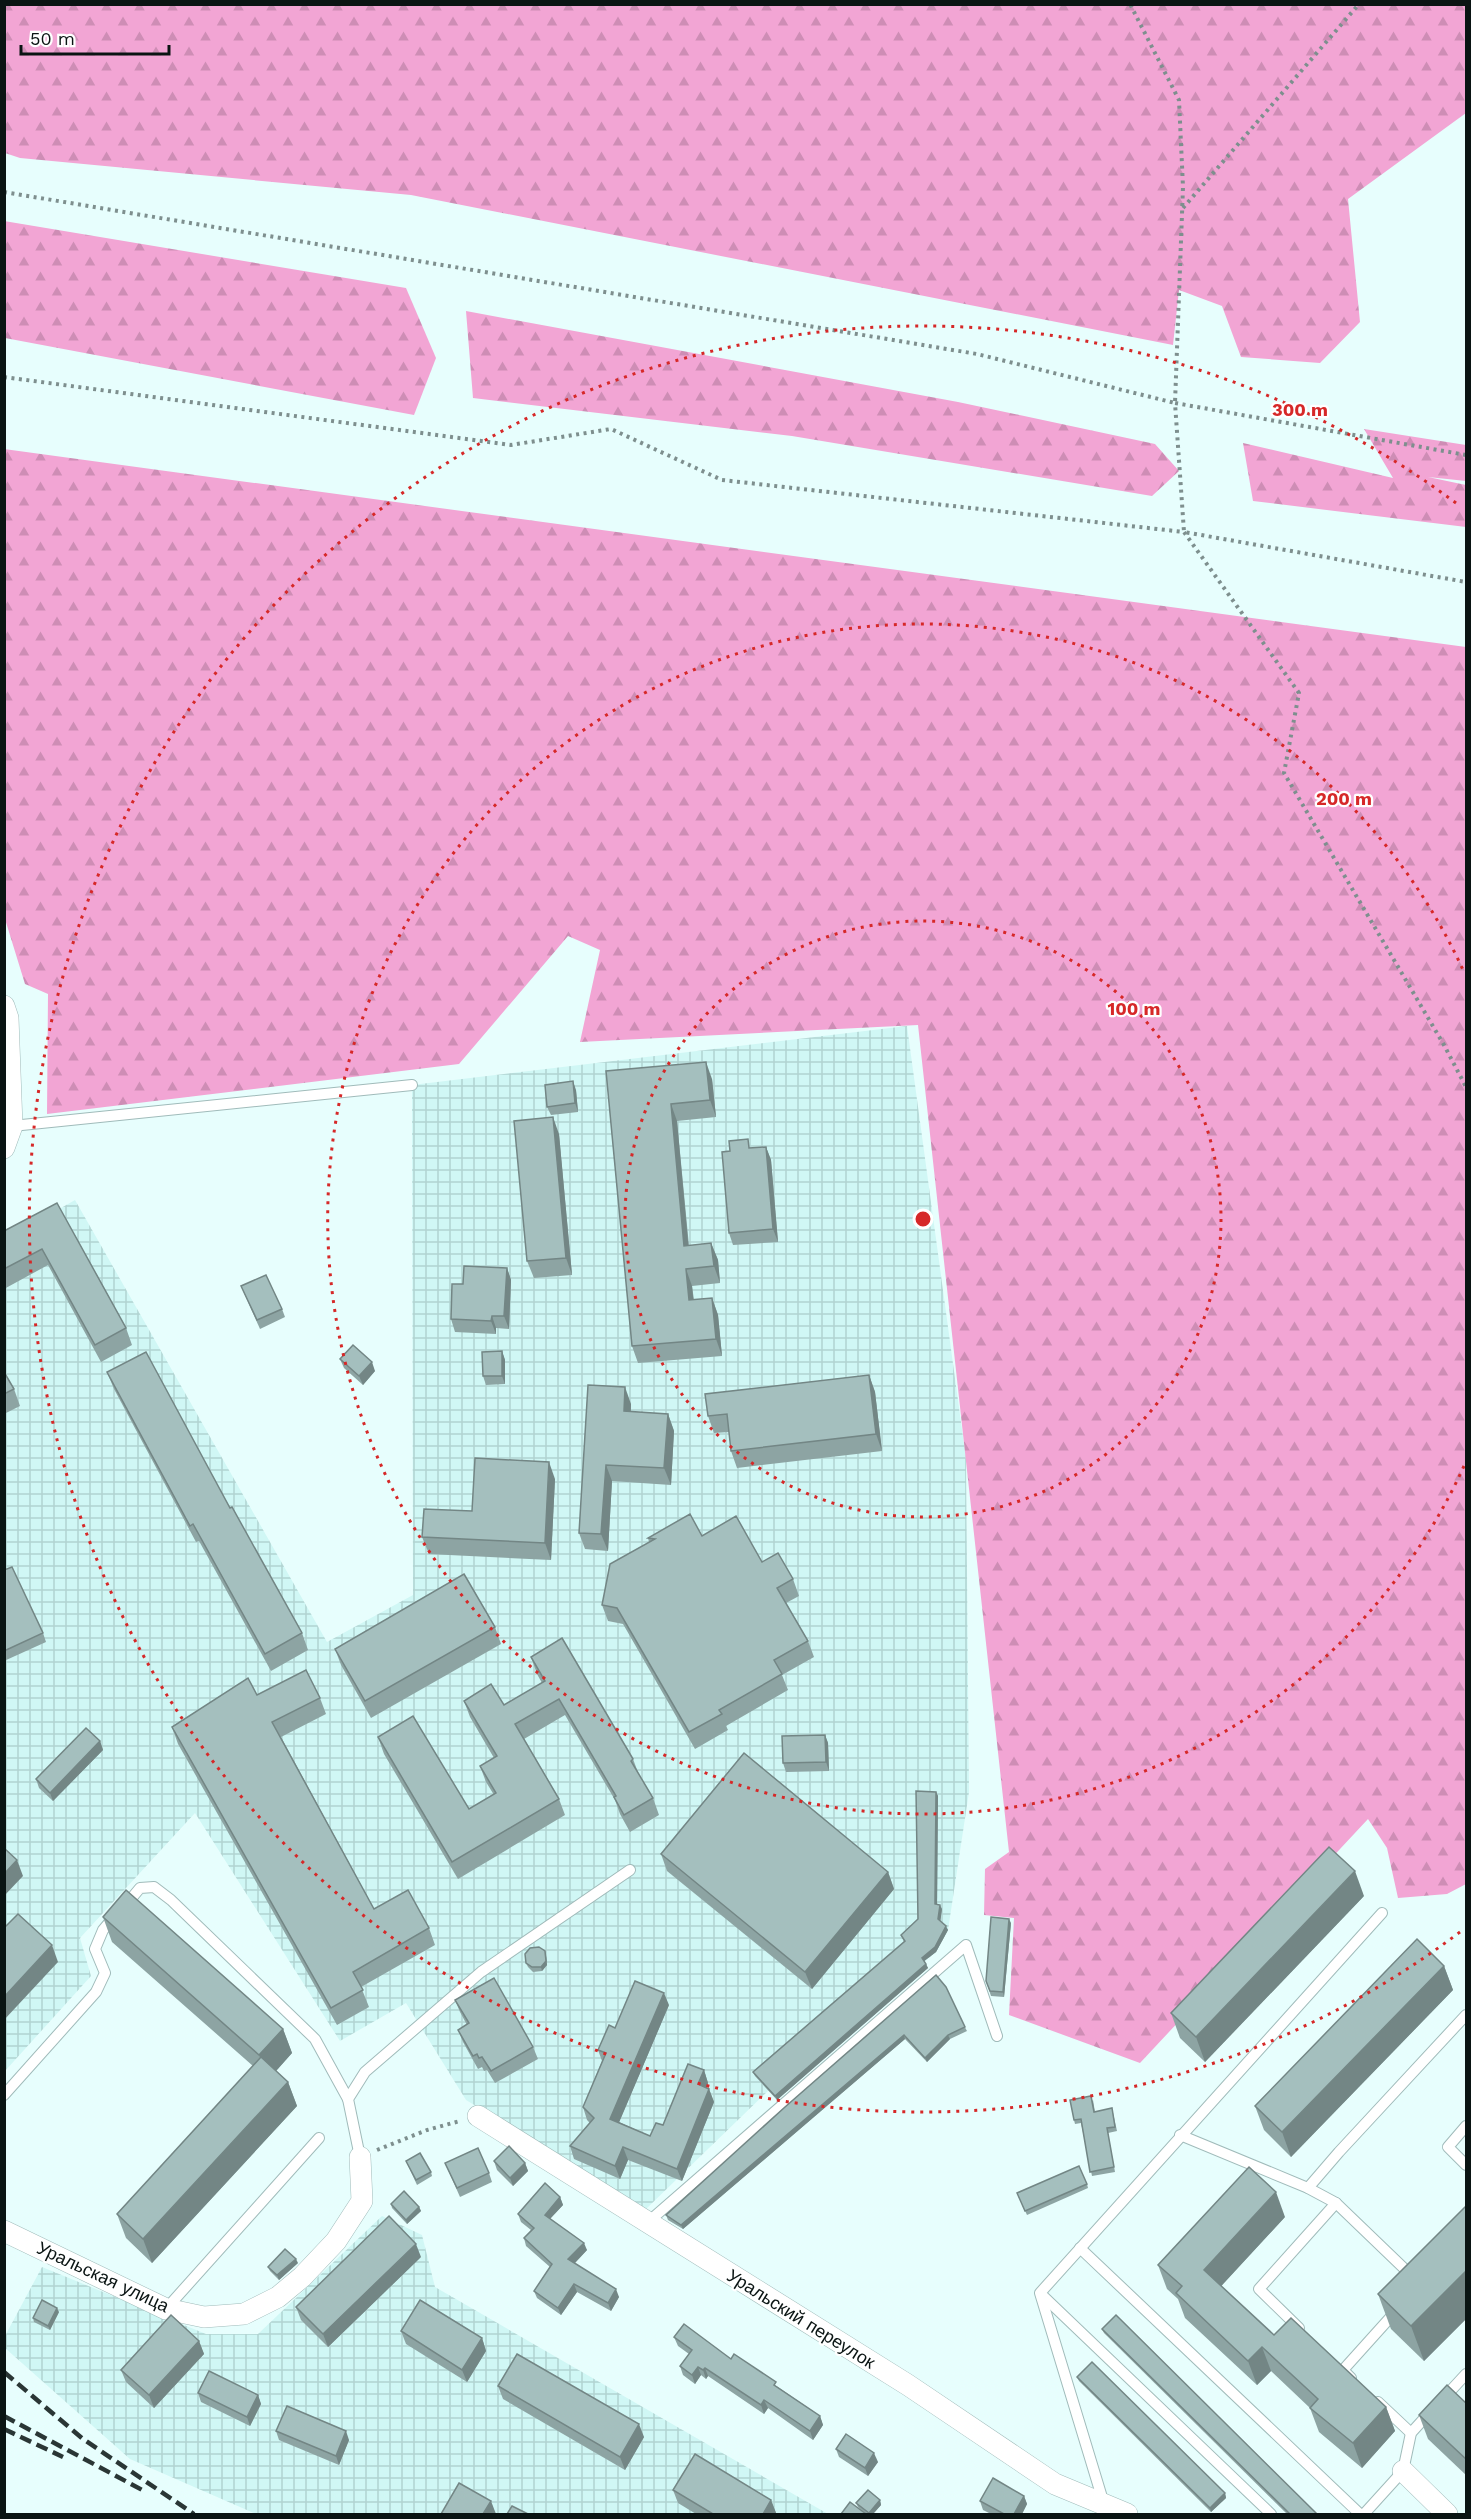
<svg xmlns="http://www.w3.org/2000/svg" width="1471" height="2519" viewBox="0 0 1471 2519" font-family="'Work Sans',sans-serif">
<defs>
<pattern id="industrial-grid" width="8" height="8" patternUnits="userSpaceOnUse" patternTransform="scale(1.5)"><rect width="8" height="8" fill="#d0f7f5"/><path d="M0 4h8M4 0v8" fill="none" stroke="#b1d3d1"/></pattern>
<pattern id="forest-firs" width="22" height="20" patternUnits="userSpaceOnUse" patternTransform="scale(1.5)"><rect width="22" height="20" fill="#f2a5d4"/><path d="M5 1l3.5 6h-7zM16 11l3.5 6h-7z" fill="#ce8db5"/></pattern>
</defs>
<rect width="100%" height="100%" fill="#e7fefd"/>
<g fill="url(#industrial-grid)">
<polygon points="907,1026 966,1459 969,1792 948,1930 936,1952 768,2091 646,2209 466,2100 406,2003 340,2041 195,1813 80,1938 91,1976 5,2071 5,1240 75,1200 327,1642 413,1595 412,1085"/>
<polygon points="382,2216 422,2235 435,2287 828,2514 256,2514 130,2459 5,2348 5,2336 42,2267 206,2334 258,2334"/>
</g>
<g fill="url(#forest-firs)">
<polygon points="5,4 1466,5 1466,113 1348,199 1360,322 1320,363 1241,357 1222,306 1179,290 1173,345 411,195 20,158 5,153"/>
<polygon points="4,221 406,288 436,358 414,415 5,338"/>
<polygon points="466,311 958,402 1155,444 1179,471 1152,496 792,436 473,398"/>
<polygon points="1364,429 1466,445 1466,481 1428,477 1466,485 1466,527 1253,501 1243,443 1393,478"/>
<polygon points="4,449 1466,647 1466,1884 1447,1894 1398,1898 1387,1848 1368,1819 1140,2063 1009,2015 1014,1918 984,1915 985,1869 1009,1852 918,1025 580,1042 600,950 568,936 459,1064 47,1114 48,994 25,984 5,919"/>
</g>
<g fill="none" stroke-linecap="round" stroke-linejoin="round">
<defs>
<g id="lane">
<polyline points="12,1126 412,1085"/>
<polyline points="125,1906 140,1888 154,1887 171,1900 315,2039 348,2099"/>
<polyline points="4,2095 96,1992 105,1973 95,1949 103,1930 114,1917"/>
<polyline points="1466,2126 1448,2147 1466,2165"/>
<polyline points="1180,2135 1308,2188 1336,2203 1414,2278"/>
<polyline points="360,2157 348,2099 365,2072 481,1972 630,1870"/>
<polyline points="1308,2188 1339,2152 1466,2015"/>
<polyline points="647,2223 966,1945 997,2036"/>
<polyline points="1080,2248 1360,2514"/>
<polyline points="1042,2295 1271,2514"/>
<polyline points="166,2309 319,2138"/>
<polyline points="1299,2328 1259,2289 1336,2203"/>
<polyline points="1351,2378 1343,2370 1397,2310"/>
<polyline points="1443,2399 1466,2374"/>
<polyline points="1378,2402 1411,2433"/>
<polyline points="1104,2504 1040,2293 1382,1913"/>
<polyline points="1364,2514 1403,2471 1411,2433 1430,2412"/>
</g>
<g id="street">
<polyline points="4,1006 8,1018 12,1126 4,1148"/>
<polyline points="478,2116 908,2385 1055,2484 1127,2514"/>
<polyline points="4,2231 166,2309 204,2317 244,2314 278,2297 302,2277 336,2241 362,2201 360,2157"/>
<polyline points="1403,2471 1447,2514"/>
</g>
</defs>
<use href="#lane" stroke="#a0bbba" stroke-width="12"/>
<use href="#street" stroke="#a0bbba" stroke-width="22"/>
<g stroke="#7e8f8e" stroke-width="4" stroke-dasharray="3 4.5" stroke-linecap="butt">
<polyline points="4,192 977,354 1175,403 1183,187 1179,100 1130,4"/>
<polyline points="1183,208 1359,4"/>
<polyline points="4,377 511,445 611,429 722,480 1184,532 1299,693 1284,773 1444,1045 1466,1087"/>
<polyline points="1466,455 1175,403 1184,532 1466,582"/>
<polyline points="377,2150 427,2130 460,2121"/>
</g>
<use href="#lane" stroke="#fff" stroke-width="10"/>
<use href="#street" stroke="#fff" stroke-width="21"/>
<g stroke="#2a3635" stroke-width="4.5" stroke-dasharray="12 6" stroke-linecap="butt">
<polyline points="4,2372 83,2439 194,2514"/>
<polyline points="4,2416 146,2492"/>
<polyline points="4,2429 63,2457"/>
</g>
</g>
<g fill="#8da4a3">
<polygon points="606,1071 712,1079 716,1117 677,1121 689,1246 711,1243 718,1260 720,1283 692,1286 694,1300 712,1298 718,1315 722,1356 638,1363 632,1346"/>
<polygon points="576,1090 578,1112 551,1115 547,1107"/>
<polygon points="559,1134 572,1275 534,1278 527,1261"/>
<polygon points="766,1147 771,1160 778,1242 733,1245 729,1233 730,1151"/>
<polygon points="57,1203 126,1328 132,1345 101,1362 48,1265 4,1289 4,1231"/>
<polygon points="507,1268 511,1280 509,1329 496,1328 496,1334 455,1332 451,1319 463,1284"/>
<polygon points="241,1286 282,1309 285,1317 260,1329"/>
<polygon points="502,1351 505,1360 505,1384 486,1385 483,1376"/>
<polygon points="340,1359 375,1371 363,1385 344,1368"/>
<polygon points="4,1372 14,1389 20,1406 4,1414"/>
<polygon points="107,1372 230,1508 302,1633 308,1650 271,1671 199,1541 196,1542 114,1389"/>
<polygon points="869,1375 875,1392 882,1451 737,1468 731,1451 729,1432 714,1433 708,1416"/>
<polygon points="588,1385 631,1404 631,1412 668,1414 674,1431 671,1485 612,1481 608,1551 585,1549 579,1533"/>
<polygon points="555,1479 551,1560 429,1554 422,1537 472,1511"/>
<polygon points="702,1536 762,1562 793,1579 799,1596 786,1603 808,1641 814,1657 782,1675 788,1690 726,1726 728,1730 695,1749 623,1624 608,1621 602,1605 649,1542 648,1538"/>
<polygon points="4,1570 43,1633 46,1642 4,1661"/>
<polygon points="495,1627 501,1644 371,1718 341,1665 335,1649"/>
<polygon points="531,1657 633,1759 639,1775 653,1798 659,1815 630,1832 620,1814 615,1800 565,1715 524,1739 559,1799 565,1815 458,1879 384,1754 378,1737 469,1809 494,1795 486,1782 480,1766 494,1758 470,1717 464,1701 504,1705 542,1683 537,1674"/>
<polygon points="257,1695 320,1698 326,1714 281,1737 374,1909 429,1928 435,1945 361,1987 369,2007 337,2025 178,1744 172,1727"/>
<polygon points="825,1735 828,1743 829,1771 786,1772 783,1763"/>
<polygon points="100,1741 103,1750 53,1801 39,1788 36,1779"/>
<polygon points="936,1792 938,1796 937,1905 942,1909 940,1921 948,1930 936,1952 924,1961 928,1968 777,2100 755,2076 753,2072 904,1942 901,1935 918,1919"/>
<polygon points="661,1854 888,1872 894,1889 812,1989 667,1871"/>
<polygon points="1364,1896 1205,2062 1180,2038 1171,2013"/>
<polygon points="103,1917 283,2029 292,2053 276,2071 288,2082 297,2106 152,2263 126,2238 117,2214 253,2066 112,1942"/>
<polygon points="1011,1923 1004,1997 991,1996 986,1981"/>
<polygon points="546,1956 547,1965 542,1971 533,1972 528,1967 526,1963"/>
<polygon points="1444,1966 1453,1990 1291,2157 1264,2130 1255,2106"/>
<polygon points="936,1975 967,2031 950,2039 927,2062 905,2039 683,2229 668,2220 666,2215"/>
<polygon points="455,2000 533,2047 538,2059 495,2083 487,2070 484,2071 482,2067 478,2069 463,2042 458,2030 467,2025 460,2012"/>
<polygon points="669,2005 619,2122 650,2136 663,2125 704,2070 708,2083 706,2088 709,2089 714,2102 682,2181 628,2160 620,2179 574,2159 570,2146 590,2123 587,2120 583,2107 602,2061 598,2050 615,2028"/>
<polygon points="1093,2100 1095,2112 1112,2108 1117,2131 1108,2133 1115,2172 1092,2176 1081,2123 1075,2124 1074,2120"/>
<polygon points="406,2161 431,2172 432,2176 417,2185"/>
<polygon points="494,2161 525,2163 528,2171 513,2186 497,2170"/>
<polygon points="445,2163 489,2173 492,2182 460,2197"/>
<polygon points="1087,2184 1088,2188 1027,2215 1017,2193"/>
<polygon points="560,2197 563,2205 550,2219 587,2250 575,2263 619,2297 611,2311 577,2292 561,2315 537,2298 534,2291 550,2267 526,2246 524,2238 531,2230 521,2222 518,2214"/>
<polygon points="391,2204 419,2207 421,2211 407,2224 392,2208"/>
<polygon points="1467,2205 1467,2318 1424,2361 1391,2329 1378,2294"/>
<polygon points="1285,2217 1221,2286 1274,2335 1386,2407 1395,2431 1362,2468 1319,2432 1310,2408 1271,2371 1257,2385 1185,2318 1178,2299 1167,2289 1158,2265"/>
<polygon points="421,2257 328,2347 301,2320 296,2307"/>
<polygon points="298,2263 279,2280 270,2271 268,2267"/>
<polygon points="59,2312 50,2330 34,2322 33,2318"/>
<polygon points="1102,2329 1317,2514 1287,2514 1104,2333"/>
<polygon points="401,2331 482,2338 486,2351 467,2382 406,2344"/>
<polygon points="674,2337 731,2359 778,2387 820,2416 823,2425 813,2440 768,2408 764,2414 708,2376 706,2379 701,2375 695,2384 683,2375 680,2366 689,2354 678,2346"/>
<polygon points="199,2341 204,2354 154,2408 126,2382 121,2370"/>
<polygon points="1077,2377 1225,2493 1226,2498 1211,2512 1079,2381"/>
<polygon points="498,2386 644,2437 625,2470 503,2399"/>
<polygon points="198,2393 258,2395 261,2404 250,2426 201,2402"/>
<polygon points="1467,2404 1467,2476 1428,2439 1419,2415"/>
<polygon points="276,2431 349,2440 339,2465 279,2440"/>
<polygon points="836,2449 878,2462 868,2476 839,2457"/>
<polygon points="673,2490 771,2500 776,2513 775,2514 696,2514 678,2503"/>
<polygon points="1024,2496 1027,2504 1022,2514 991,2514 983,2510 980,2501"/>
<polygon points="880,2500 881,2505 873,2514 866,2514 858,2507 856,2503"/>
</g>
<g fill="#738685">
<polygon points="706,1062 712,1079 716,1117 710,1100"/>
<polygon points="573,1081 576,1090 578,1112 575,1103"/>
<polygon points="671,1104 677,1121 690,1263 684,1246"/>
<polygon points="553,1117 559,1134 572,1275 566,1258"/>
<polygon points="766,1147 771,1160 778,1242 773,1229"/>
<polygon points="711,1243 718,1260 720,1283 714,1266"/>
<polygon points="507,1268 511,1280 509,1329 504,1316"/>
<polygon points="686,1269 692,1286 695,1317 689,1300"/>
<polygon points="712,1298 718,1315 722,1356 716,1339"/>
<polygon points="492,1316 496,1328 496,1334 491,1321"/>
<polygon points="502,1351 505,1360 505,1384 502,1376"/>
<polygon points="372,1362 375,1371 363,1385 359,1376"/>
<polygon points="869,1375 875,1392 882,1451 876,1434"/>
<polygon points="625,1387 631,1404 630,1428 624,1411"/>
<polygon points="668,1414 674,1431 671,1485 664,1468"/>
<polygon points="549,1462 555,1479 551,1560 545,1543"/>
<polygon points="606,1465 612,1481 608,1551 601,1534"/>
<polygon points="825,1735 828,1743 829,1771 826,1762"/>
<polygon points="100,1741 103,1750 53,1801 50,1793"/>
<polygon points="936,1792 938,1796 937,1909 935,1904"/>
<polygon points="17,1860 23,1876 4,1896 4,1874"/>
<polygon points="1355,1871 1364,1896 1205,2062 1196,2037"/>
<polygon points="888,1872 894,1889 812,1989 805,1972"/>
<polygon points="940,1905 942,1909 940,1924 938,1919"/>
<polygon points="1009,1919 1011,1923 1004,1997 1003,1992"/>
<polygon points="946,1926 948,1930 936,1952 923,1962 922,1958"/>
<polygon points="52,1945 58,1962 4,2020 4,1997"/>
<polygon points="545,1951 546,1956 547,1965 542,1971 541,1967"/>
<polygon points="926,1964 928,1968 777,2100 775,2096"/>
<polygon points="1444,1966 1453,1990 1291,2157 1282,2132"/>
<polygon points="664,1993 669,2005 615,2132 610,2119"/>
<polygon points="283,2029 292,2053 268,2080 259,2055"/>
<polygon points="904,2035 905,2039 683,2229 681,2225"/>
<polygon points="948,2035 950,2039 927,2062 925,2058"/>
<polygon points="704,2070 708,2083 703,2097 698,2084"/>
<polygon points="288,2082 297,2106 152,2263 143,2239"/>
<polygon points="709,2089 714,2102 682,2181 677,2169"/>
<polygon points="623,2147 628,2160 620,2179 615,2166"/>
<polygon points="525,2163 528,2171 513,2186 510,2178"/>
<polygon points="1276,2192 1285,2217 1213,2295 1204,2270"/>
<polygon points="560,2197 563,2205 547,2222 545,2215"/>
<polygon points="419,2207 421,2211 407,2224 406,2220"/>
<polygon points="584,2243 587,2250 571,2267 568,2259"/>
<polygon points="416,2244 421,2257 328,2347 323,2334"/>
<polygon points="296,2259 298,2263 279,2280 277,2275"/>
<polygon points="1467,2270 1467,2318 1424,2361 1411,2326"/>
<polygon points="574,2284 577,2292 561,2315 558,2308"/>
<polygon points="616,2289 619,2297 611,2311 608,2303"/>
<polygon points="57,2308 59,2312 50,2330 48,2326"/>
<polygon points="482,2338 486,2351 467,2382 462,2370"/>
<polygon points="199,2341 204,2354 154,2408 149,2395"/>
<polygon points="1262,2347 1271,2371 1257,2385 1248,2361"/>
<polygon points="698,2367 701,2375 695,2384 692,2375"/>
<polygon points="705,2368 708,2376 706,2379 703,2370"/>
<polygon points="258,2395 261,2404 250,2426 247,2417"/>
<polygon points="764,2400 768,2408 764,2414 761,2405"/>
<polygon points="1386,2407 1395,2431 1362,2468 1353,2443"/>
<polygon points="820,2416 823,2425 813,2440 810,2431"/>
<polygon points="639,2424 644,2437 625,2470 620,2457"/>
<polygon points="346,2431 349,2440 339,2465 336,2456"/>
<polygon points="874,2453 878,2462 868,2476 865,2468"/>
<polygon points="1225,2493 1226,2498 1211,2512 1210,2508"/>
<polygon points="1024,2496 1027,2504 1022,2514 1014,2514"/>
<polygon points="771,2500 776,2513 775,2514 763,2514"/>
<polygon points="880,2500 881,2505 873,2514 869,2514 869,2513"/>
<polygon points="491,2501 496,2514 483,2514"/>
</g>
<g fill="#a4bfbe" stroke="#738685" stroke-width="1.5">
<polygon points="706,1062 710,1100 671,1104 684,1246 711,1243 714,1266 686,1269 689,1300 712,1298 716,1339 632,1346 606,1071"/>
<polygon points="573,1081 575,1103 547,1107 545,1085"/>
<polygon points="553,1117 566,1258 527,1261 514,1121"/>
<polygon points="748,1139 749,1148 766,1147 773,1229 729,1233 722,1152 730,1151 729,1141"/>
<polygon points="57,1203 126,1328 95,1345 42,1249 4,1269 4,1231"/>
<polygon points="464,1266 507,1268 504,1316 492,1316 491,1321 451,1319 452,1284 463,1284"/>
<polygon points="266,1275 282,1309 257,1320 241,1286"/>
<polygon points="353,1345 372,1362 359,1376 340,1359"/>
<polygon points="502,1351 502,1376 483,1376 482,1352"/>
<polygon points="146,1352 230,1508 232,1507 302,1633 265,1654 193,1524 190,1526 107,1372"/>
<polygon points="4,1372 14,1389 4,1394"/>
<polygon points="869,1375 876,1434 731,1451 727,1414 708,1416 705,1394"/>
<polygon points="588,1385 625,1387 624,1411 668,1414 664,1468 606,1465 601,1534 579,1533"/>
<polygon points="475,1458 549,1462 545,1543 422,1537 424,1509 472,1511"/>
<polygon points="690,1514 702,1536 736,1516 762,1562 778,1553 793,1579 777,1588 808,1641 774,1660 782,1674 719,1710 722,1714 689,1732 617,1608 602,1605 610,1564 655,1539 648,1538"/>
<polygon points="12,1567 43,1633 4,1651 4,1570"/>
<polygon points="464,1574 495,1627 365,1701 335,1649"/>
<polygon points="562,1638 633,1759 631,1761 653,1798 624,1815 614,1797 616,1796 559,1699 515,1724 559,1799 452,1862 378,1737 413,1716 469,1809 496,1793 480,1766 497,1756 464,1701 491,1684 504,1705 545,1681 531,1657"/>
<polygon points="306,1670 320,1698 272,1722 374,1909 408,1890 429,1928 353,1972 363,1990 331,2008 172,1727 248,1678 257,1695"/>
<polygon points="86,1728 100,1741 50,1793 36,1779"/>
<polygon points="825,1735 826,1762 783,1763 782,1736"/>
<polygon points="744,1753 888,1872 805,1972 661,1854"/>
<polygon points="916,1791 936,1792 935,1904 940,1905 938,1919 946,1926 935,1947 922,1958 926,1964 775,2096 753,2072 905,1941 901,1935 918,1919"/>
<polygon points="1329,1847 1355,1871 1196,2037 1171,2013"/>
<polygon points="4,1848 17,1860 4,1874"/>
<polygon points="126,1890 283,2029 259,2055 103,1917"/>
<polygon points="18,1914 52,1945 4,1997 4,1928"/>
<polygon points="991,1917 1009,1919 1003,1992 990,1991 986,1981"/>
<polygon points="1417,1939 1444,1966 1282,2132 1255,2106"/>
<polygon points="539,1947 545,1951 546,1961 541,1967 532,1967 526,1963 525,1954 530,1948"/>
<polygon points="936,1975 946,1987 965,2027 948,2035 925,2058 904,2035 681,2225 666,2215 785,2107"/>
<polygon points="494,1978 533,2047 491,2071 482,2057 479,2058 477,2054 473,2056 458,2030 469,2023 455,2000"/>
<polygon points="635,1981 664,1993 610,2119 650,2136 656,2123 663,2125 688,2064 704,2070 698,2084 709,2089 677,2169 623,2147 615,2166 570,2146 594,2118 583,2107 606,2053 598,2050 609,2025 615,2028"/>
<polygon points="261,2057 288,2082 143,2239 117,2214"/>
<polygon points="1091,2096 1094,2112 1112,2108 1115,2127 1107,2128 1114,2167 1090,2172 1081,2119 1074,2120 1070,2100"/>
<polygon points="509,2146 525,2163 510,2178 494,2161"/>
<polygon points="478,2148 489,2173 457,2188 445,2163"/>
<polygon points="420,2153 431,2172 416,2180 406,2161"/>
<polygon points="1079,2166 1087,2184 1025,2211 1017,2193"/>
<polygon points="1249,2167 1276,2192 1204,2270 1274,2335 1291,2318 1386,2407 1353,2443 1310,2408 1318,2399 1262,2347 1248,2361 1176,2293 1182,2286 1158,2265"/>
<polygon points="545,2183 560,2197 545,2215 584,2243 568,2259 616,2289 608,2303 574,2284 558,2308 534,2291 552,2264 524,2238 534,2228 518,2214"/>
<polygon points="404,2191 419,2207 406,2220 391,2204"/>
<polygon points="1467,2205 1467,2270 1411,2326 1378,2294"/>
<polygon points="389,2216 416,2244 323,2334 296,2307"/>
<polygon points="285,2249 296,2259 277,2275 268,2267"/>
<polygon points="42,2300 57,2308 48,2326 33,2318"/>
<polygon points="420,2300 482,2338 462,2370 401,2331"/>
<polygon points="171,2315 199,2341 149,2395 121,2370"/>
<polygon points="1116,2315 1317,2514 1290,2514 1102,2329"/>
<polygon points="684,2324 731,2359 734,2354 776,2382 774,2385 820,2416 810,2431 764,2400 761,2405 705,2368 703,2370 698,2367 692,2375 680,2366 692,2350 674,2337"/>
<polygon points="517,2354 639,2424 620,2457 498,2386"/>
<polygon points="1092,2362 1225,2493 1210,2508 1077,2377"/>
<polygon points="209,2371 258,2395 247,2417 198,2393"/>
<polygon points="1447,2385 1467,2404 1467,2460 1419,2415"/>
<polygon points="287,2406 346,2431 336,2456 276,2431"/>
<polygon points="846,2434 874,2453 865,2468 836,2449"/>
<polygon points="695,2454 771,2500 763,2514 713,2514 673,2490"/>
<polygon points="993,2478 1024,2496 1014,2514 1004,2514 980,2501"/>
<polygon points="459,2483 491,2501 483,2514 441,2514"/>
<polygon points="868,2490 880,2500 869,2513 856,2503"/>
<polygon points="850,2502 866,2514 841,2514"/>
<polygon points="512,2506 528,2514 507,2514"/>
</g>
<g fill="none" stroke="#d62828" stroke-width="3" stroke-dasharray="3 6">
<circle cx="923" cy="1219" r="298"/>
<path d="M1464 1466A595 595 0 1 1 1464 972"/>
<path d="M1460 1932A893 893 0 1 1 1460 506"/>
</g>
<g text-anchor="middle" stroke-width="4.5" stroke-linejoin="round" paint-order="stroke">
<g font-size="18" fill="#0a1413" stroke="#fff">
<text transform="translate(103 2277) rotate(25)" y="6">Уральская улица</text>
<text transform="translate(801 2319) rotate(32)" y="6">Уральский переулок</text>
</g>
</g>
<circle cx="923" cy="1219" r="9" fill="#d62828" stroke="#fff" stroke-width="3"/>
<g font-size="18" text-anchor="middle" font-weight="bold" fill="#d62828" stroke="#fff" stroke-width="4.5" stroke-linejoin="round" paint-order="stroke">
<text x="1300" y="416">300 m</text>
<text x="1344" y="805">200 m</text>
<text x="1134" y="1015">100 m</text>
</g>
<rect width="1471" height="2519" fill="none" stroke="#0a1413" stroke-width="12"/>
<path d="M21 45v9h148v-9" fill="none" stroke="#0a1413" stroke-width="3"/>
<text x="30" y="45" font-size="18" fill="#0a1413" stroke="#ffffff" stroke-width="4.5" paint-order="stroke">50 m</text>
</svg>
